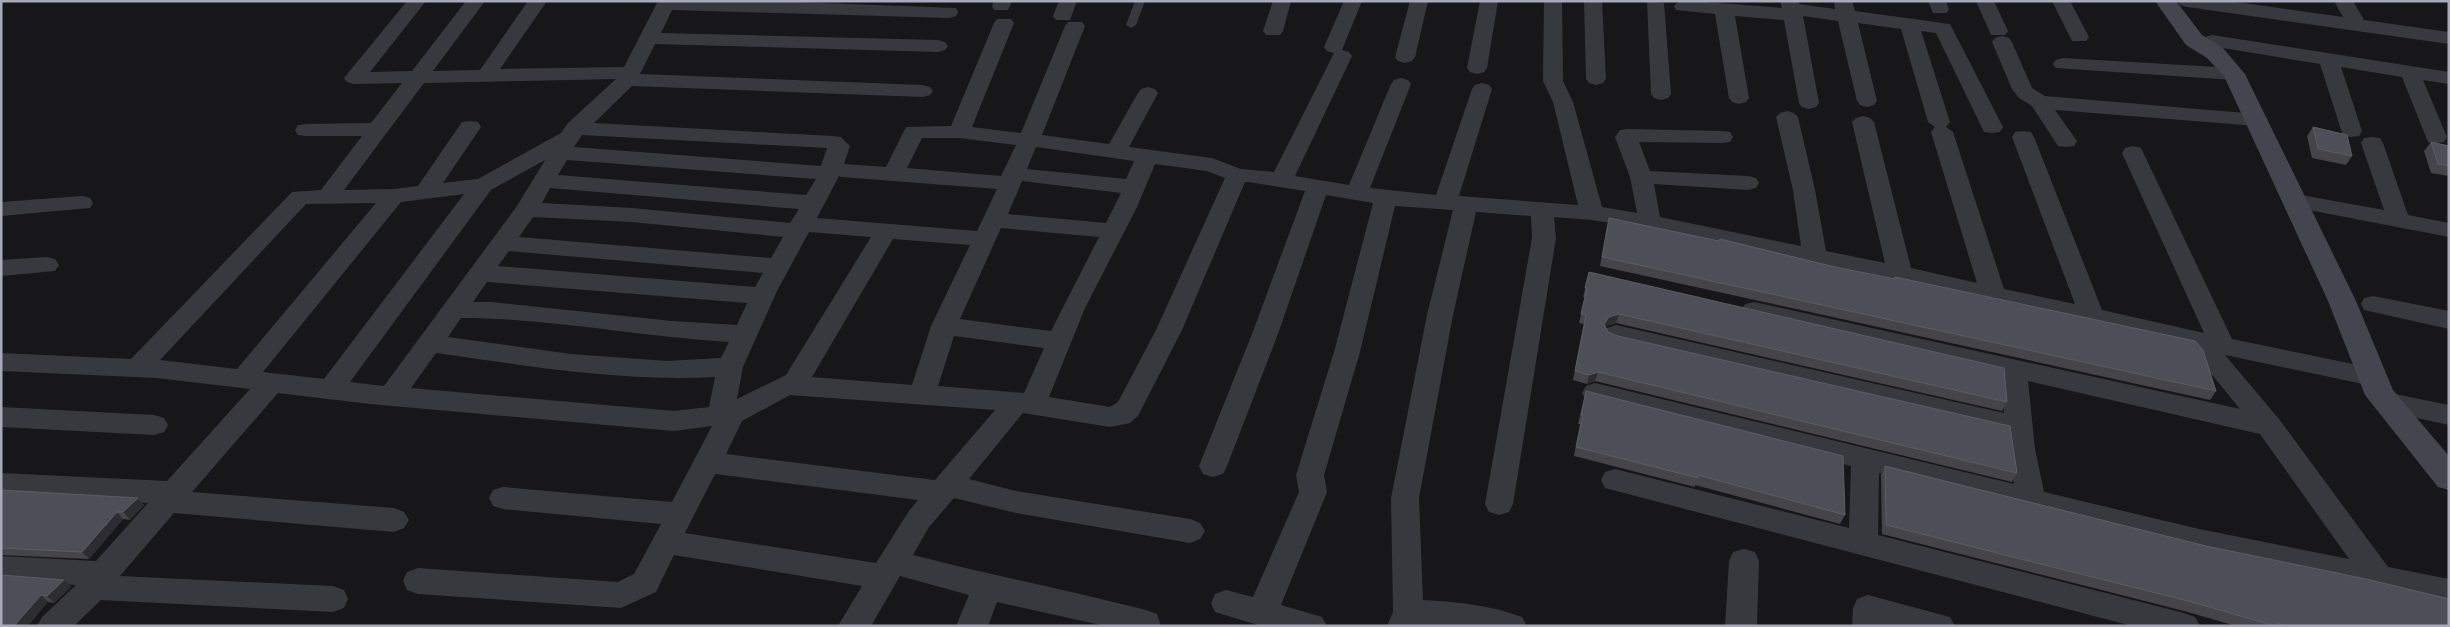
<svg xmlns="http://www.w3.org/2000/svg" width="2450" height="627" viewBox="0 0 2450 627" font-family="'Fira Sans Condensed',sans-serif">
<rect width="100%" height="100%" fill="#171719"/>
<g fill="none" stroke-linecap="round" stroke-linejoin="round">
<polygon fill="#38383f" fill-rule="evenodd" points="1135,1 1145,1 1136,25 1131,28 1126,25"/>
<g fill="#38383f" fill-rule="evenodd">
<path d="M 407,1 L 426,1 L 370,72 L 412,71 L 466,1 L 485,1 L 433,71 L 480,70 L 528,1 L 547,1 L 500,69 L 624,67 L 658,1 L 769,1 L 956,8 L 958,12 L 956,16 L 949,18 L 672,10 L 661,33 L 938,40 L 945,42 L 948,46 L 945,50 L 938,52 L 655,44 L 640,74 L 923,85 L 930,87 L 933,91 L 930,95 L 923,97 L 632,86 L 594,123 L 833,136 L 841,137 L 850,146 L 844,164 L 886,167 L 906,127 L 951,126 L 994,23 L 997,19 L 1011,19 L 1014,23 L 972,127 L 1021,133 L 1065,26 L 1068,22 L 1082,22 L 1085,26 L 1042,135 L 1109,144 L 1138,93 L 1141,89 L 1148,87 L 1155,89 L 1158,93 L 1129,147 L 1212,158 L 1241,169 L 1274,172 L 1334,53 L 1327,51 L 1324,47 L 1344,1 L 1362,1 L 1342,50 L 1349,52 L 1352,56 L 1295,176 L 1349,185 L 1391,84 L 1394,80 L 1401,78 L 1408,80 L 1411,84 L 1370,188 L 1436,195 L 1472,89 L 1475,85 L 1482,83 L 1489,85 L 1492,89 L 1459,196 L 1578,205 L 1553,102 L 1543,81 L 1544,1 L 1562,1 L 1563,81 L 1573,102 L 1602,207 L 1637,213 L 1630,177 L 1615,137 L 1620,130 L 1628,129 L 1722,131 L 1730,132 L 1733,137 L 1730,142 L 1722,143 L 1639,142 L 1650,171 L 1748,176 L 1756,178 L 1759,183 L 1756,188 L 1748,190 L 1654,184 L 1660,217 L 1801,246 L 1793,190 L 1776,117 L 1780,113 L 1787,111 L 1794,113 L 1798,117 L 1815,190 L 1826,251 L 1885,263 L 1852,122 L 1856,118 L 1863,116 L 1870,118 L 1874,122 L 1911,268 L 1977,283 L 1931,132 L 1935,127 L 1928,122 L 1901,29 L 1858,23 L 1877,101 L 1874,105 L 1867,107 L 1860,105 L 1857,101 L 1838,21 L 1803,16 L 1819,103 L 1816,107 L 1809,109 L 1802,107 L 1799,103 L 1784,20 L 1735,16 L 1749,98 L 1746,102 L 1739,104 L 1732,102 L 1729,98 L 1715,14 L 1676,10 L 1674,6 L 1679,1 L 1694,1 L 1782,8 L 1780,1 L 1798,1 L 1799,4 L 1835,9 L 1834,1 L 1852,1 L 1855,11 L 1950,24 L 2003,127 L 2000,132 L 1992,133 L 1984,132 L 1936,33 L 1921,31 L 1950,122 L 1946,127 L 1953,132 L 2004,289 L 2075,304 L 2012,137 L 2015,132 L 2023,131 L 2031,132 L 2034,137 L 2102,310 L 2204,333 L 2122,153 L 2125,148 L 2133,146 L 2141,148 L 2232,339 L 2382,370 L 2386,377 L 2382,384 L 2373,386 L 2225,355 L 2279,419 L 2388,567 L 2449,579 L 2449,605 L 2199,553 L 1879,473 L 1878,535 L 2184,613 L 2195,617 L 2200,626 L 2132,626 L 1605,488 L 1601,480 L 1605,472 L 1615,469 L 1849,528 L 1851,466 L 1586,400 L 1582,393 L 1586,386 L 1595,383 L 2014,484 L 2006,433 L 1616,343 L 1607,340 L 1603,334 L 1607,328 L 1616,325 L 2004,413 L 2001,375 L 1745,316 L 1742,310 L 1745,304 L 1754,302 L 2240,409 L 2190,348 L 1900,282 L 1650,229 L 1592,220 L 1554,217 L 1556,238 L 1513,504 L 1509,512 L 1499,515 L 1489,512 L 1485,504 L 1532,238 L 1531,216 L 1476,212 L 1453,315 L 1419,498 L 1423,600 C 1457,602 1490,605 1522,617 L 1527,626 L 1387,626 L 1393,612 L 1391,498 L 1427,315 L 1453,210 L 1395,206 L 1360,352 L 1324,475 L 1327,492 L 1281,605 L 1322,617 L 1327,626 L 1261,626 L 1215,612 L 1211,603 L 1215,594 L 1226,590 L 1253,597 L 1299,492 L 1296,475 L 1334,352 L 1373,203 L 1326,195 L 1278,334 L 1227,466 L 1223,474 L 1213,477 L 1203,474 L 1199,466 L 1252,334 L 1305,191 L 1249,182 L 1245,182 L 1182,330 L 1138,416 L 1130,423 L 1110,427 L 1023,413 L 969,479 L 1016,491 L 1190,519 L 1200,523 L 1205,531 L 1200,539 L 1190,543 L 1016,513 L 954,498 L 929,527 L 913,555 C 990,575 1068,590 1146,610 L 1157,614 L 1161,626 L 1105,626 L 997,602 L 988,626 L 956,626 L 969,595 L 900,576 L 871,626 L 838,626 L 862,586 L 674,555 L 656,592 L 621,608 L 418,594 L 407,590 L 403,581 L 407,572 L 418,568 L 618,582 L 634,574 L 661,524 L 503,509 L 493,506 L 489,498 L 493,490 L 503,487 L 672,502 L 712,426 L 674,431 L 370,404 L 278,393 L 192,492 L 394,508 L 404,512 L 409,520 L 404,528 L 394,532 L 174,513 L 120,576 L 333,586 L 344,590 L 348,599 L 344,608 L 333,612 L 101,600 L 74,626 L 37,626 L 42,617 L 76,585 L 1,580 L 1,556 L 96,561 L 148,503 L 1,495 L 1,473 L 167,481 L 250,389 L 157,378 L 1,371 L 1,353 L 131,359 L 292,192 L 321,190 L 362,136 L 306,136 L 298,135 L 295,130 L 298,125 L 306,124 L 371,123 L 402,83 L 354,84 L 347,82 L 344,78 ZM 616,79 L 568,123 L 561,133 L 478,179 L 443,183 L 481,127 L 478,122 L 470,121 L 462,122 L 418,186 L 394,189 L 344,190 L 424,83 ZM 582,135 L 827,148 L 821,166 L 574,147 ZM 922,138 L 959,138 L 1016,145 L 1001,176 L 907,168 ZM 1036,147 L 1134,161 L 1126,179 L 1027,169 ZM 545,160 L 517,206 L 384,386 L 350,382 L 491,190 ZM 567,160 L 816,179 L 806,195 L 558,175 ZM 1155,164 L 1207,171 L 1225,178 L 1156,330 L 1118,402 L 1110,407 L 1049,397 L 1085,308 L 1137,207 ZM 839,176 L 841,177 L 997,189 L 977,231 L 817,218 ZM 1022,181 L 1121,193 L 1106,223 L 1008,214 ZM 550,188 L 799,209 L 790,223 L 632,208 L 542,203 ZM 464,194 L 324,379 L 263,372 L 401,202 ZM 376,203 L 237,369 L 160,360 L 306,204 ZM 533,217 L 632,222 L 783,237 L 771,258 L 519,237 ZM 1001,228 L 1099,237 L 1051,331 L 960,319 ZM 809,232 L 871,237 L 786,375 L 737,399 L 743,367 L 777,291 ZM 893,239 L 970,245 L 931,326 L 912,385 L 812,377 ZM 509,251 L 763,273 L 755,287 L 498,266 ZM 487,282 L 747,303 L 737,325 L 672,321 L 492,302 L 473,302 ZM 461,318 C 549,318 640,337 729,342 L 721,358 L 667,361 L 571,354 L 448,337 ZM 954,336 L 1044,348 L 1024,393 L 938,386 ZM 436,353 C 529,366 621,382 715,377 L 709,407 L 674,411 L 411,388 ZM 2028,381 L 2260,434 L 2349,559 L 2199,529 L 2044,492 L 2035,449 ZM 790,395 L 995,410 L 935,480 L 726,454 L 742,421 ZM 715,474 L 918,500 L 909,511 L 876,563 L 685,533 Z"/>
<polygon points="994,1 1012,1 1008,10 994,10 992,6"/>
<polygon points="1059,1 1077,1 1070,20 1056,20 1053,16"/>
<polygon points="1273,1 1291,1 1283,31 1280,35 1266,35 1263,31"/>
<polygon points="1410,1 1428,1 1415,57 1412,61 1405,63 1398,61 1395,57"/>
<polygon points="1480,1 1498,1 1487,68 1484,72 1477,74 1470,72 1467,68"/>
<polygon points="1584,1 1602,1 1606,79 1603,83 1596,85 1589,83 1586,79"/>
<polygon points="1647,1 1664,3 1671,94 1668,98 1661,100 1654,98 1651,94"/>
<polygon points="1928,1 1946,1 1949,9 1947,13 1933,13"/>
<polygon points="1976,1 1994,1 2008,31 2005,35 1991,35"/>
<polygon points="2052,1 2070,1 2089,37 2086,41 2072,41"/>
<polygon points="2178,1 2229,1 2343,17 2334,1 2353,1 2364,20 2449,32 2449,44 2187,7 2180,5"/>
<polygon points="2212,35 2449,72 2449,84 2423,80 2447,137 2444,142 2436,143 2428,142 2402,77 2341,67 2362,131 2359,136 2351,137 2343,136 2320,64 2205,45 2202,41 2205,37"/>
<polygon points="2002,36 2009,38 2012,42 2032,88 2045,96 2257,114 2264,116 2268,120 2264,124 2257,126 2055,110 2077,141 2074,146 2066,147 2058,146 2032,106 2019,98 2012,89 1992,42 1995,38"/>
<polygon points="2063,58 2234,68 2241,70 2244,74 2241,78 2234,80 2056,68 2053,64 2056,60"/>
<polygon points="2372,137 2380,138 2383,143 2408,215 2449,223 2449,237 2288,206 2285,201 2288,196 2296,194 2384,210 2361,143 2364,138"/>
<polygon points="82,196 90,198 93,203 90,208 1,216 1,202"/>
<polygon points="47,257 55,259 59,265 55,271 1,276 1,260"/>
<polygon points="2373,296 2449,311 2449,329 2364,310 2361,304 2364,298"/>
<polygon points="2385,392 2449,405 2449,425 2376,409 2372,402 2376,395"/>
<polygon points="1,407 154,415 164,418 168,425 164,432 154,435 1,427"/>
<polygon points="1744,549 1755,552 1759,561 1757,626 1725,626 1729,561 1733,552"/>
<polygon points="1868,595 1950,617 1955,626 1852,626 1853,608 1857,599"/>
</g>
<polygon fill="#45454f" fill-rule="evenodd" points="2155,1 2176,1 2202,35 2223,48 2245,74 2356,301 2393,390 2449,456 2449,490 2438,487 2365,395 2328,301 2224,76 2207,58 2186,45"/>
</g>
<g fill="#444449">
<polygon points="2313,127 2352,156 2346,165 2312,158 2307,136"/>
<polygon points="2431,142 2449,146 2449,176 2431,173 2424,151"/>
<polygon points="1609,218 1835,267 1894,279 1895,277 2216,391 2210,400 1600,266"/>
<polygon points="1589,272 2007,402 2002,411 1616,323 1606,326 1606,327 1608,332 1618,336 2017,473 2012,482 1595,381 1587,384 1573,380 1584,324 1579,323 1585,297 1583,297"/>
<polygon points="1586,391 1845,515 1840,524 1695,485 1695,487 1574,456 1580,424 1578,424"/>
<polygon points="1885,466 2206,546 2449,626 2236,626 2184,611 1882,534 1881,475"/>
<polygon points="1,490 138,498 144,505 130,520 123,519 89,559 1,555"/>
<polygon points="1,575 64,580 71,587 54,603 48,602"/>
</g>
<g fill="#2d2d31">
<polygon points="1619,314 1616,323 1606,326 1601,333 1604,324 1609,317"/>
<polygon points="1598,372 1595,381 1587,384 1589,375"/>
<polygon points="138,498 144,505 130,520 123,512"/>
<polygon points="117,512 123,519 89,559 82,552"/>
<polygon points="64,580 71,587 54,603 47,596"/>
<polygon points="41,595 48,602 28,626 14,626"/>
</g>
<g fill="#4e4f56" stroke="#5c5d65">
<polygon points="2313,127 2347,135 2352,156 2318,149"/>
<polygon points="2431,142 2449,146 2449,166 2438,164"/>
<polygon points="1609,218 1719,241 1720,239 1835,267 1895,279 1895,277 2195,341 2203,350 2216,391 1602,257"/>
<polygon points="1589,272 2004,368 2007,402 1619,314 1609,317 1604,324 1608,332 1618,336 2010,426 2017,473 1598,372 1589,375 1575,371 1586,315 1581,314 1587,288 1585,288"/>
<polygon points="1586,391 1843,456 1845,515 1698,475 1698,478 1576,447 1583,415 1581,415"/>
<polygon points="1885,466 2206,546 2366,579 2449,599 2449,626 2287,626 2277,623 2278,626 2275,626 2192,602 1886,525"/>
<polygon points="1,490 138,498 123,512 117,512 82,552 1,548"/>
<polygon points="1,575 64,580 47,596 41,595 14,626 1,626"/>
</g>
<rect width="2450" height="627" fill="none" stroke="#a8a9ba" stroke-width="5"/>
</svg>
